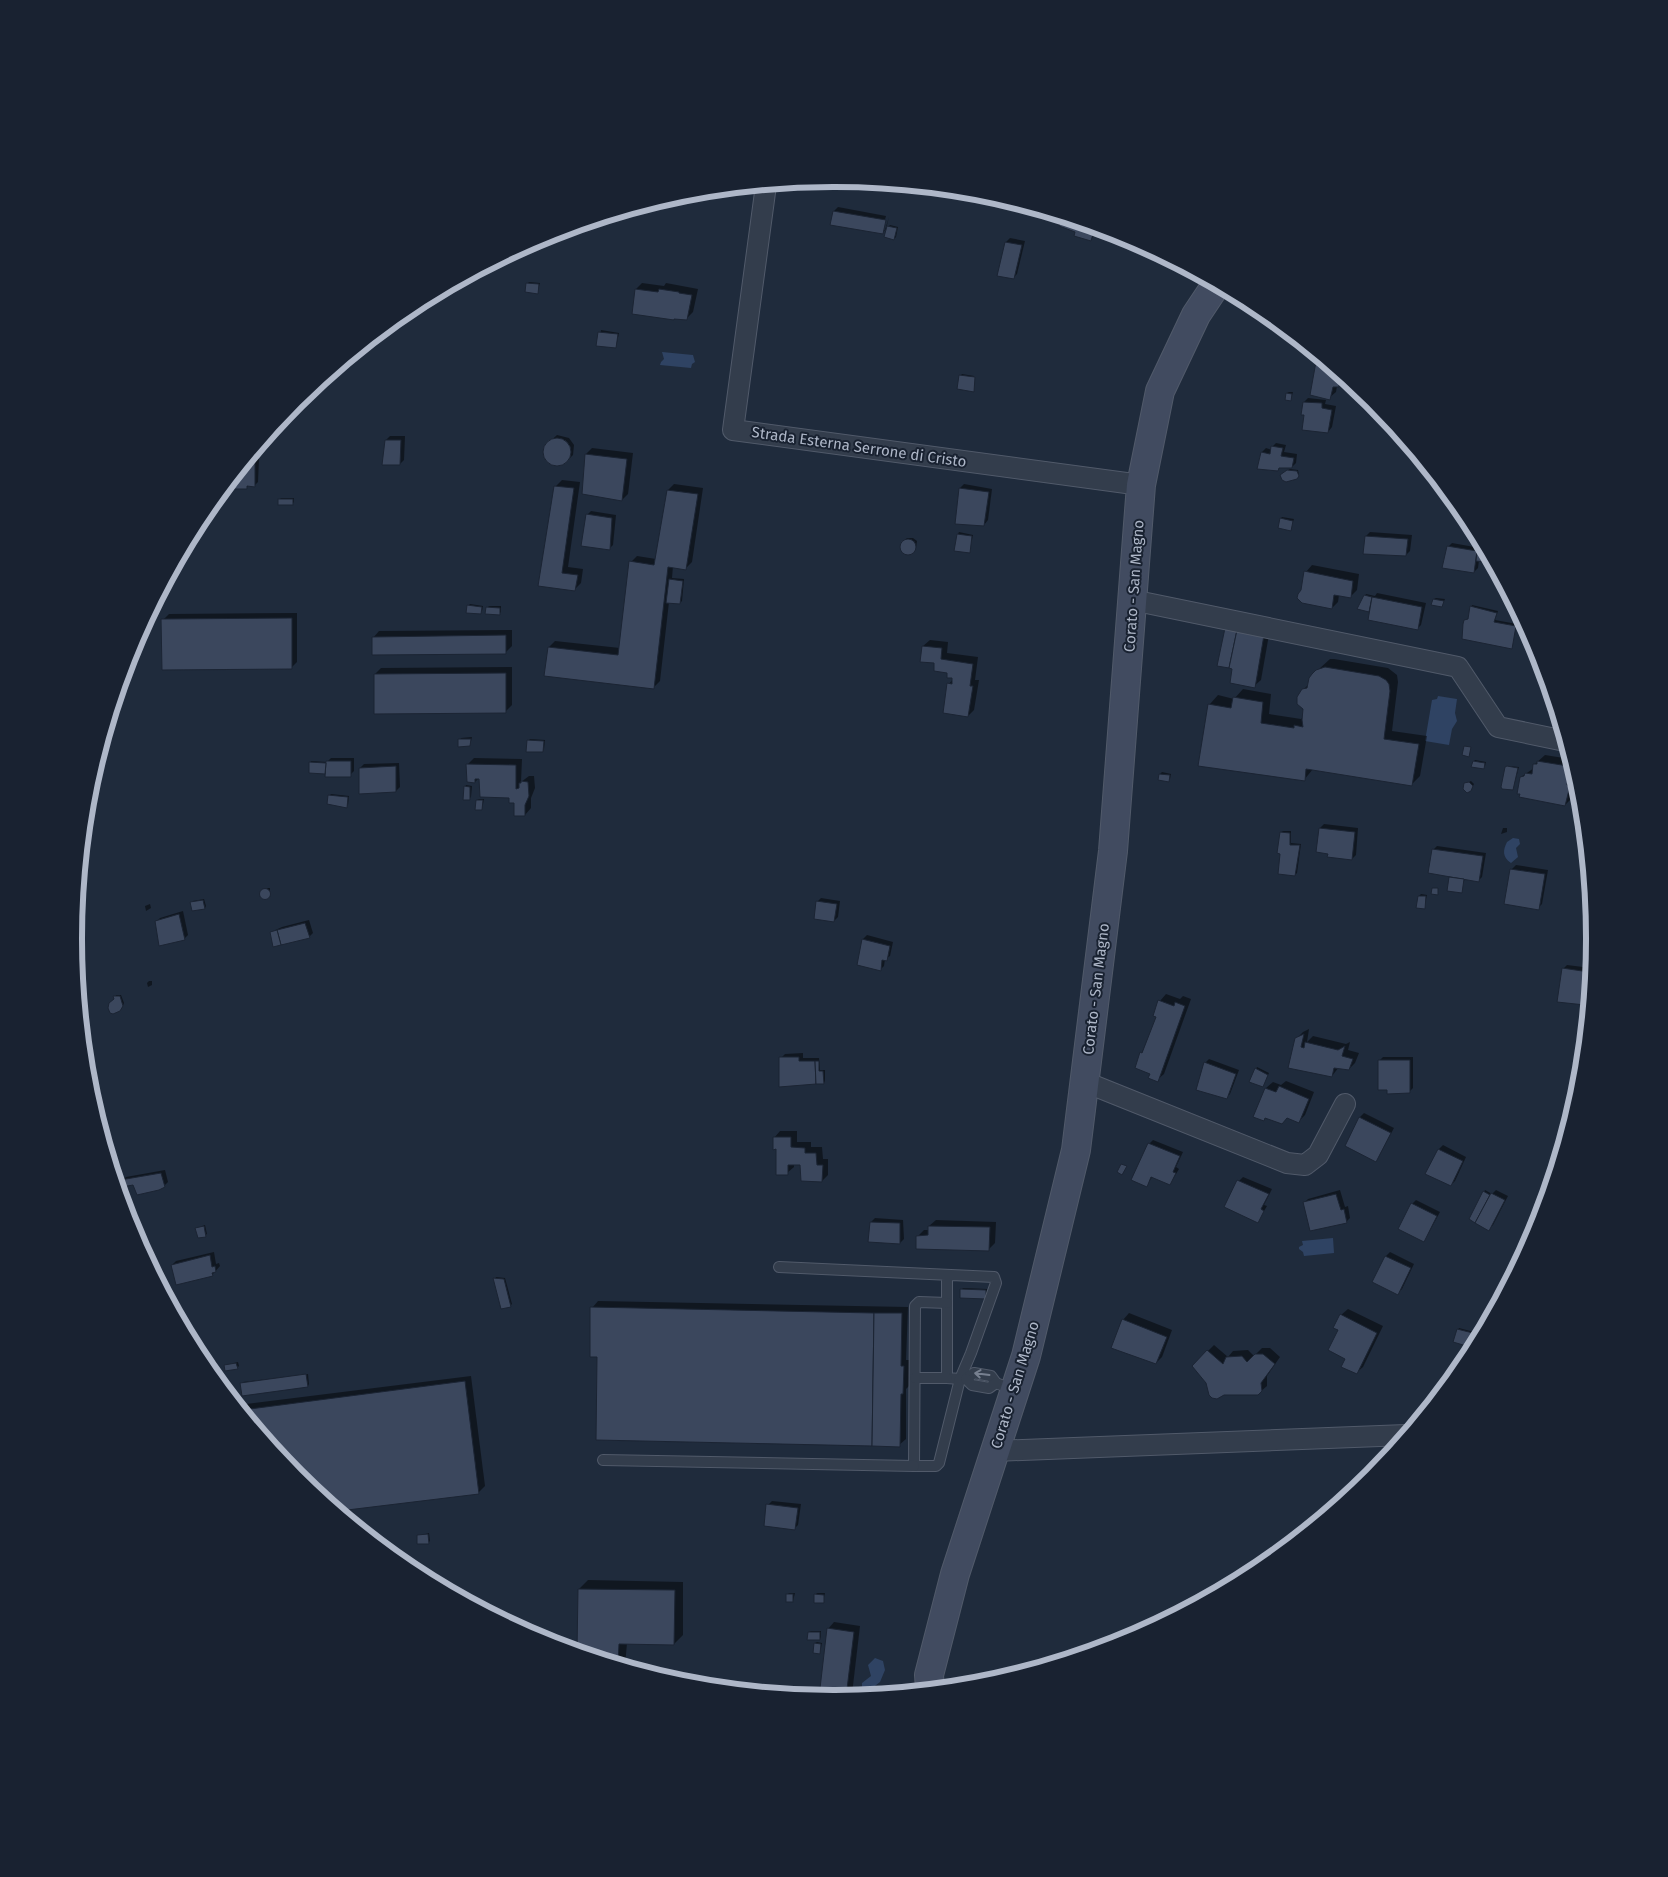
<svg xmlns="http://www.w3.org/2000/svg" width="1668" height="1877" viewBox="0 0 1668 1877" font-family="'Fira Sans',sans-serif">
<rect width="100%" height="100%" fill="#1f2b3c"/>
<g fill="#2f4363">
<polygon points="662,352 693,355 695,362 692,364 691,368 660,365 661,362 664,359"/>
<polygon points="1438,696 1457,699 1455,713 1457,721 1452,729 1449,745 1425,741 1432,700 1437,699"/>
<path d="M 1513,838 L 1519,839 L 1520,844 L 1516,848 L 1518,857 L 1511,863 C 1502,857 1503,850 1507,842 Z"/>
<polygon points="1333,1238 1334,1253 1304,1256 1303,1252 1299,1249 1299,1247 1303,1245 1302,1241"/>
<polygon points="875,1658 883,1661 885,1670 880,1682 867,1692 862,1689 862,1683 871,1676 868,1665"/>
</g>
<g fill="#0007">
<polygon points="838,207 886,216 882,230 885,230 889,217 886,229 890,225 898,227 896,237 894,239 888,227 882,233 834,211"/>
<polygon points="1063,217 1097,228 1094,236 1090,240 1077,231 1060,225"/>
<polygon points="1010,238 1025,241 1017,274 1013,278 998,275 1006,242"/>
<polygon points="529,282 540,283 537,293 528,283"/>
<polygon points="642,283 664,286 666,283 698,289 693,312 686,319 636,289"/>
<polygon points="601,330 619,333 616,347 598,345"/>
<polygon points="962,374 974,376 973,390 960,376"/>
<polygon points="1340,384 1337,386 1336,392 1329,398 1311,394"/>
<polygon points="1289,392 1293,392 1291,399 1287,393"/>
<polygon points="1308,398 1326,400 1325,404 1336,406 1332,427 1328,432 1306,414 1304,402"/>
<polygon points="557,435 569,438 574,445 573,455 565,463 557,465 549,461 544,451 545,446"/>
<polygon points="390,436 405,436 404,460 400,464 386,440"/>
<polygon points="1276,443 1286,445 1284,452 1297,454 1296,463 1292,467 1280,467 1277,470 1262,452 1266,448 1272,450 1272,447"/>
<polygon points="592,448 633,453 628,494 622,500 586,454"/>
<polygon points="249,459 259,459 258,482 254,486 249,485 246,488 235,475"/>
<polygon points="1290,469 1298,470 1299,475 1297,477 1285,472"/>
<polygon points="562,480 580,482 568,567 583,569 581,583 575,589 539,585 555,487"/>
<polygon points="674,484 703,488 692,562 686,568 673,566 672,578 684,579 682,601 680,603 669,602 660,681 654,687 549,647 555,641 620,648 631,562 637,556 656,559 668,490"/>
<polygon points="964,484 992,489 988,520 984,525 960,488"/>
<polygon points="281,498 294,498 294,502 292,504 279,500"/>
<polygon points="591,511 616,515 613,545 609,549 587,515"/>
<polygon points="1282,517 1294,519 1290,530 1281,518"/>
<polygon points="959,532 973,535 969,552 958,534"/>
<polygon points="1370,532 1412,535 1410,551 1406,555 1366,536"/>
<polygon points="907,538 913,538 917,541 916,548 906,553 902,551 902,543"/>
<polygon points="1452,543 1480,548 1480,550 1485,551 1487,555 1486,559 1484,561 1479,560 1478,568 1474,572 1448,547"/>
<polygon points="1312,565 1359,574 1357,590 1350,597 1339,595 1338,602 1332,608 1302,591 1306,572"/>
<polygon points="1377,593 1426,603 1421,625 1417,629 1371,608 1369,610 1365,596 1366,594 1375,596"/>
<polygon points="1436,598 1445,599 1442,606 1434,599"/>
<polygon points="470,604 483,606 482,611 480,613 468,606"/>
<polygon points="1472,605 1498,611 1495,620 1517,624 1511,647 1465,621 1469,618"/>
<polygon points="489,606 501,606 501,612 499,614 487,608"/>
<polygon points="297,613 297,662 291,668 163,620 169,614"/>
<polygon points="1270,629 1261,680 1254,686 1234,668"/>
<polygon points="512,630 512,646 506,652 373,638 379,631"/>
<polygon points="930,640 948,642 947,653 978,657 975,680 979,680 974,710 968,716 949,684 953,679 949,672 923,646"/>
<polygon points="1330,659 1334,659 1388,668 1397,675 1398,682 1392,731 1427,736 1420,776 1411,785 1313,769 1304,780 1200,765 1210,704 1218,695 1234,699 1243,689 1271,694 1269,714 1301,719 1303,717 1305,709 1299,694 1309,684 1319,669"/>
<polygon points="512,667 512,705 506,711 375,674 381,668"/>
<polygon points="472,737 470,745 460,740 461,738"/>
<polygon points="530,739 545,740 544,749 543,751 528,741"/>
<polygon points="1545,755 1570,759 1574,773 1573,779 1576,780 1571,799 1565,805 1521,777 1534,768 1535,764"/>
<polygon points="331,758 354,758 354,771 350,775 327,771 325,773 310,763 311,761 327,762"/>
<polygon points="474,758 522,759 521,782 529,776 534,776 535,788 531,798 531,808 525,815 510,796 479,778 475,782 467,765"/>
<polygon points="1475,760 1486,762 1485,766 1483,768 1474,761"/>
<polygon points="399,763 400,787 396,791 360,768 364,764"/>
<polygon points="1508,766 1519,767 1513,789 1506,768"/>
<polygon points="1162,772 1171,774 1170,779 1168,781 1160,774"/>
<polygon points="1471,781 1474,784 1471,790 1465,784"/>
<polygon points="466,785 472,786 471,797 469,799 465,787"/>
<polygon points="331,794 349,796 348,805 347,806 329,796"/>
<polygon points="479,799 484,799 482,809 477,800"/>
<polygon points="1324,824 1358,828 1356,855 1352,859 1320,828"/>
<polygon points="1503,828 1507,828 1507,832 1501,834"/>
<polygon points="1283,831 1291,831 1291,843 1301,844 1297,873 1295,875 1281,832"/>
<polygon points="1437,846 1486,853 1482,877 1478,881 1465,878 1461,891 1433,850"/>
<polygon points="1516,865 1548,870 1542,904 1538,908 1506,903 1512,869"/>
<polygon points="268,888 270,888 270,895 266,899 262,897 262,892"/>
<polygon points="1421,894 1427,895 1424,908 1419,896"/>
<polygon points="821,898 840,901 838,917 834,921 817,902"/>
<polygon points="204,899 206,906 205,908 193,910 191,903 193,901"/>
<polygon points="150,904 151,908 146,911 145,906"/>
<polygon points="183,911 188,935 184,939 156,922 160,918"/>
<polygon points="309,920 313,933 309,937 271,932 282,927"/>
<polygon points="867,935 893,942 890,956 885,959 884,966 880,970 863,939"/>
<polygon points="1567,965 1591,968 1588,1000 1585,1003 1563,969"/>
<polygon points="149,981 152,981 152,985 148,987 147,983"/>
<polygon points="1166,994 1180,999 1183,996 1191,999 1164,1074 1157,1080 1152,1073 1136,1067 1157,1016 1160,1001"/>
<polygon points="116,995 121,995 124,1003 122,1008 115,999"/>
<polygon points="1309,1029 1307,1042 1313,1036 1346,1044 1350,1042 1348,1050 1359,1053 1355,1063 1349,1069 1339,1067 1332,1076 1289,1067 1296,1039 1303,1032"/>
<polygon points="803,1053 803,1058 819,1058 820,1070 825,1070 825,1081 824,1083 781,1058 785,1054"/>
<polygon points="1383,1057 1413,1057 1413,1088 1409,1092 1379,1061"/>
<polygon points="1209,1059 1239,1070 1230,1094 1226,1098 1205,1063"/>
<polygon points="1257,1067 1269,1073 1263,1086 1256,1069"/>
<polygon points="1286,1081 1314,1092 1305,1115 1299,1121 1288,1117 1266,1117 1263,1120 1255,1116 1266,1088 1273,1082 1281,1085"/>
<polygon points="1364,1113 1394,1128 1379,1156 1375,1160 1346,1146 1360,1117"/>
<polygon points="780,1131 797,1131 797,1142 811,1142 811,1147 822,1147 823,1159 828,1159 828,1175 822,1181 802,1164 794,1164 794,1167 787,1173 774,1138"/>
<polygon points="1153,1140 1183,1152 1176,1167 1179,1169 1170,1184 1153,1176 1146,1186 1149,1144"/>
<polygon points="1443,1145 1466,1157 1455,1181 1451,1185 1439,1149"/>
<polygon points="165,1170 168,1182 164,1186 134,1183 122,1181 126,1177"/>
<polygon points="1243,1177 1272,1189 1264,1205 1267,1206 1258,1221 1239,1181"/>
<polygon points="1340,1190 1345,1207 1348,1206 1350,1218 1346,1222 1304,1203 1308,1199"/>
<polygon points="1485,1190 1492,1194 1496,1190 1508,1196 1493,1225 1489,1229 1484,1192"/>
<polygon points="1416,1200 1440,1212 1427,1236 1423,1240 1412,1204"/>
<polygon points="875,1218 903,1220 904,1239 900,1243 871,1222"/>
<polygon points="936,1220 996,1222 995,1243 988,1250 918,1236 924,1230 929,1230 929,1226"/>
<polygon points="205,1225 207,1234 205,1235 197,1228"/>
<polygon points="214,1252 216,1264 219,1263 220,1266 212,1275 172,1265 176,1261"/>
<polygon points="1390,1252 1414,1264 1402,1289 1398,1293 1386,1256"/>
<polygon points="496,1277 505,1278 512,1304 510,1306 495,1279"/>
<polygon points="963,1288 987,1289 987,1296 986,1297 961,1290"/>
<polygon points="1505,1288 1484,1327 1482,1326 1501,1292"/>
<polygon points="598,1301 908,1307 906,1360 910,1360 909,1386 906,1389 906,1439 899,1445 598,1356 592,1308"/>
<polygon points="1348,1309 1383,1326 1363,1367 1356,1373 1347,1358 1341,1315"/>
<polygon points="1129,1313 1172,1330 1162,1357 1156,1363 1123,1320"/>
<polygon points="1459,1328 1474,1332 1470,1346 1458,1330"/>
<polygon points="1214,1345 1228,1357 1233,1351 1248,1350 1254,1356 1262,1348 1270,1348 1280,1357 1267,1376 1267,1386 1260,1392 1207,1382 1193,1366"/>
<polygon points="216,1361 219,1380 218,1381 203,1363"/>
<polygon points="238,1362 239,1366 237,1368 226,1365"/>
<polygon points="308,1374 309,1384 308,1386 242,1383 243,1382"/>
<polygon points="471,1376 485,1486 479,1492 296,1476 238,1405"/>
<polygon points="772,1501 801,1504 798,1525 794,1529 768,1505"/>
<polygon points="429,1533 430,1541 429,1542 418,1536"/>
<polygon points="588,1580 683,1582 683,1635 674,1644 627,1643 625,1666 579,1652 579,1589"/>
<polygon points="789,1593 795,1593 793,1601 787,1595"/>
<polygon points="817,1593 825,1593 823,1602 815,1595"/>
<polygon points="834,1622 860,1626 852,1694 848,1697 834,1699 828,1629"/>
<polygon points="811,1631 821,1631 821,1637 820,1639 809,1632"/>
<polygon points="817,1642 822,1643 820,1653 815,1643"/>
</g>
<g fill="#3b475d" stroke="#1b2433">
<polygon points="833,211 886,220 883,234 830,225"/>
<polygon points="1061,217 1095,227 1091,241 1074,236 1075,232 1059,226"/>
<polygon points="887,226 897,228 894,240 884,237"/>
<polygon points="1005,242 1022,245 1014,279 997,276"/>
<polygon points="526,283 539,284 538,294 525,292"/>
<polygon points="635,289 658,292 659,289 679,292 679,293 692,295 687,320 674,319 674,320 632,314"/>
<polygon points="598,332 618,334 616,348 596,346"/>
<polygon points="1317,356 1356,388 1339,385 1339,387 1333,387 1330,400 1310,395"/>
<polygon points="959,375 975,377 974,392 957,389"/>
<polygon points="1286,393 1292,394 1291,401 1285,400"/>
<polygon points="1303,402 1322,403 1322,408 1332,410 1328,433 1302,430 1304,415 1301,415"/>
<circle cx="557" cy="452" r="14"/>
<polygon points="385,440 401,440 400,465 382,465"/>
<polygon points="1271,446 1283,448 1281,456 1294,458 1292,468 1279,468 1278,471 1257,469 1261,452 1270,454"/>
<polygon points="585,454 627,459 622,501 582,494"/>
<polygon points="246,462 255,463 255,487 247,486 247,489 234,489 234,477"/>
<polygon points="1287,470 1297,471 1299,476 1297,479 1286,482 1282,480 1280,475"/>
<polygon points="554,486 574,488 562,573 578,575 575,591 538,586"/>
<polygon points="959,488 989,492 984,526 955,524"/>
<polygon points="667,490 698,494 686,570 668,567 654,689 544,676 548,647 618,655 629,561 654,565"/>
<rect x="278" y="499" width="15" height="6"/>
<polygon points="586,514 612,518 610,550 581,546"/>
<polygon points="1280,518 1293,521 1291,531 1278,528"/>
<polygon points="957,534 972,536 970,553 954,551"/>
<polygon points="1365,536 1408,539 1406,556 1363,554"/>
<circle cx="908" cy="547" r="8"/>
<polygon points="1447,546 1477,551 1474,573 1442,568"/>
<polygon points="1477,551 1486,553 1485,562 1476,561"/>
<polygon points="1490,565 1493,566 1495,571 1495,575 1489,575"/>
<polygon points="1304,571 1353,581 1351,598 1334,595 1332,609 1302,603 1297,598 1298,594 1301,590"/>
<polygon points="669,579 683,581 680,604 666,603"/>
<polygon points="1364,595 1372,597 1369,612 1357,609"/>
<polygon points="1372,597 1422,607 1418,630 1368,620"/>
<polygon points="1433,599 1444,601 1442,607 1431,605"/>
<polygon points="467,605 482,607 481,614 466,613"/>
<polygon points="1470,606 1497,613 1494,622 1516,626 1512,649 1462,639 1463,624 1464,620 1468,619"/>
<polygon points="486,607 500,608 500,615 485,614"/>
<polygon points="292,618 292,669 162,670 161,619"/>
<polygon points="1225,628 1237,630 1229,668 1217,666"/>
<polygon points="1237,630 1264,635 1255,688 1230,683 1232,669 1229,668"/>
<polygon points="506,635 506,654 372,655 372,637"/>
<polygon points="922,646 942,648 941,659 973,664 970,686 973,686 968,717 943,713 947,683 952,684 952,678 947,678 947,673 934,671 934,663 920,662"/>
<polygon points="1325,667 1379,676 1386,680 1389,684 1390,691 1384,739 1419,744 1412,786 1306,769 1305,781 1198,766 1208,704 1231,708 1233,697 1263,702 1261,723 1294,728 1294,725 1303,727 1302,720 1303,709 1297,704 1297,697 1302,689 1307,688 1309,678 1312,674 1316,670"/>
<polygon points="506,673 506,713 374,714 374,674"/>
<polygon points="458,739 471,739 470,746 458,747"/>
<polygon points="527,740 544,741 543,752 526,752"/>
<polygon points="1464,746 1471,747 1469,757 1462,755"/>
<polygon points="326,761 351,761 351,777 325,777"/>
<polygon points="1473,761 1485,763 1484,769 1471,767"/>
<polygon points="1537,761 1568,766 1568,769 1570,770 1567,785 1570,786 1565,806 1519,797 1520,794 1517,794 1520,777 1524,776 1525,773 1532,774 1533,764 1537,764"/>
<polygon points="309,762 326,763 325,774 309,773"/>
<polygon points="466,764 516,765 516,789 519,788 519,783 521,783 521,781 528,782 529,796 525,805 525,816 514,816 514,803 509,803 509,798 480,797 479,779 475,779 475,783 467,782"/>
<polygon points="396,766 396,792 359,794 359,768"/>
<polygon points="1507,766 1518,768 1513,790 1502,789 1501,787 1505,767"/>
<polygon points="1159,774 1170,775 1169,782 1158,780"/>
<polygon points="1469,782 1473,786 1471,791 1467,793 1463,789 1464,783"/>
<polygon points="464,786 470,787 470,800 463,800"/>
<polygon points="328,795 348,797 347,808 327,804"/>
<polygon points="1580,798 1583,828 1574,826"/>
<polygon points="476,800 483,800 482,810 475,810"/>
<polygon points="1319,828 1355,832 1352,860 1327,857 1328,854 1316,852"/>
<polygon points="1280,832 1290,833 1290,845 1300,845 1295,876 1278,874 1280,854 1277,853"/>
<polygon points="1432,849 1483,856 1479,882 1428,873"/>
<polygon points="1510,869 1545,874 1539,910 1504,904"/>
<polygon points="1449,877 1464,879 1462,893 1447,891"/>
<polygon points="1432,888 1438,888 1438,895 1431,894"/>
<circle cx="265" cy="894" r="5.5"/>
<polygon points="1418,896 1426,896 1425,909 1416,908"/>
<polygon points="203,900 205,909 192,911 190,902"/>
<polygon points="816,901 837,904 834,922 814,919"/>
<polygon points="179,914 185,940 159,946 155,921"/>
<polygon points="305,923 310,938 281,945 277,930"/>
<polygon points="277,930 281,945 273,947 270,932"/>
<polygon points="862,939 890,946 887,961 882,960 881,971 857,965"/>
<polygon points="1562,968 1589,972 1585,1005 1557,1002"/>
<polygon points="113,996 120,996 123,1006 120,1011 113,1014 110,1013 108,1008 109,1003 114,999"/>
<polygon points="1158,1000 1174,1006 1175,1002 1185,1006 1158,1082 1148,1078 1150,1074 1135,1068 1140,1052 1142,1053 1156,1017 1153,1016"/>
<polygon points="1304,1034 1301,1047 1304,1048 1305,1042 1338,1050 1345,1046 1342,1056 1353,1059 1349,1070 1334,1068 1332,1077 1288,1068 1295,1038"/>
<polygon points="779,1057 799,1057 799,1061 815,1061 816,1084 779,1087"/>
<polygon points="1378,1060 1410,1060 1410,1093 1387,1094 1387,1090 1378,1090"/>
<polygon points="815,1061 819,1061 819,1071 823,1071 824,1084 816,1084"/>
<polygon points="1204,1062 1236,1074 1227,1099 1196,1090"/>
<polygon points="1255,1068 1268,1075 1263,1087 1249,1082"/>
<polygon points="1279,1086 1309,1099 1299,1123 1287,1118 1282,1124 1265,1118 1264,1121 1253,1117 1265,1088 1276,1092"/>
<polygon points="1359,1117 1391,1133 1376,1162 1345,1146"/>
<polygon points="773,1137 791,1137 791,1147 805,1148 805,1153 816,1153 817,1165 823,1165 822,1182 801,1181 800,1165 788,1165 788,1175 776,1175 776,1149 773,1150"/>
<polygon points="1148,1143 1180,1156 1173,1172 1176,1173 1170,1185 1151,1177 1147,1187 1131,1180"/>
<polygon points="1438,1149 1463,1161 1451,1186 1425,1174"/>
<polygon points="1121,1164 1127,1166 1122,1175 1117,1172"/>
<polygon points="161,1173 165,1187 159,1190 137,1195 133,1185 122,1187 120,1180"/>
<polygon points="1237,1180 1269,1194 1261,1209 1264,1211 1258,1223 1224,1207"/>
<polygon points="1483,1191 1490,1195 1475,1223 1469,1219"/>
<polygon points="1491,1193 1505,1200 1489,1231 1475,1223"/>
<polygon points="1336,1194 1341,1210 1344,1209 1347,1223 1310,1231 1303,1202"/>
<polygon points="1411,1203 1437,1216 1424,1242 1398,1229"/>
<polygon points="1537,1213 1541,1215 1536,1230 1528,1245 1527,1244 1533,1235 1528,1232"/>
<polygon points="870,1222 900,1223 900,1244 868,1242"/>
<polygon points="204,1226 206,1237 198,1238 195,1228"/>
<polygon points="928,1226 990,1227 989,1251 916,1249 916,1236 928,1235"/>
<polygon points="210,1255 212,1267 215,1266 216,1272 212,1273 213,1276 176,1285 171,1265"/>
<polygon points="1385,1256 1411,1268 1398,1295 1372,1282"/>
<polygon points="493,1278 504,1279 511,1307 501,1309"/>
<polygon points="960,1289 986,1290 986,1299 960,1298"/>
<polygon points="1500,1291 1502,1293 1483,1329 1480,1327"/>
<polygon points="590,1307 874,1313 872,1446 596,1440 597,1357 590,1357"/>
<polygon points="874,1313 902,1313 901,1366 904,1366 903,1394 901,1394 900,1447 872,1446"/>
<polygon points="1340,1314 1377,1333 1357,1374 1341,1367 1345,1359 1328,1350 1338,1330 1333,1328"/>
<polygon points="1122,1319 1167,1337 1156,1364 1111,1348"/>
<polygon points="1457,1329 1473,1333 1470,1347 1453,1342"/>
<polygon points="1207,1350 1223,1364 1226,1357 1242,1356 1247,1362 1255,1354 1263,1354 1275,1364 1261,1383 1262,1391 1258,1395 1224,1395 1217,1399 1212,1398 1209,1395 1206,1383 1192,1366"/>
<polygon points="236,1363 238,1369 225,1371 224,1365"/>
<polygon points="306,1374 308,1387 242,1396 240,1383"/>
<polygon points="465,1381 479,1494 339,1511 296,1476 242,1410"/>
<polygon points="766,1504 798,1508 795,1530 764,1526"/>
<polygon points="428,1534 429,1544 417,1544 417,1535"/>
<polygon points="578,1589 675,1590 674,1645 619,1644 618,1664 577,1651"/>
<rect x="786" y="1594" width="7" height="8"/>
<polygon points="814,1594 824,1595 824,1603 814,1603"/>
<polygon points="827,1628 854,1632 846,1697 834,1699 819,1697"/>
<polygon points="808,1632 820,1632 820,1640 807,1640"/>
<polygon points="814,1643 821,1644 820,1654 813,1653"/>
</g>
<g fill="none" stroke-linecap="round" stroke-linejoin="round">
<defs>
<g id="lane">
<polyline points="779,1267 994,1277 996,1283 971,1353 960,1379 947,1378 947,1275"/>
<polyline points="947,1303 919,1302 915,1306 914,1466 936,1466 939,1463 960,1379 966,1379 974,1373 991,1376 996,1383 1014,1390"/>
<polyline points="915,1378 947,1378"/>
<polyline points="966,1379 972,1385 989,1388 996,1383"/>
<polyline points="603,1460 914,1466"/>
</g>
<g id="street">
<polyline points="766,185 733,430 1141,485"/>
<polyline points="1132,600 1458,667 1498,727 1565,741"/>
<polyline points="1085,1082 1287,1163 1305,1165 1318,1155 1345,1104"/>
<polyline points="995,1451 1406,1435"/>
</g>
<polyline id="secondary" points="930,1689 929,1675 955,1574 1026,1356 1076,1150 1113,851 1141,485 1160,391 1196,315 1216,285"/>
</defs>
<use href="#lane" stroke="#515a6a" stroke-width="12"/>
<use href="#street" stroke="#515a6a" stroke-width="22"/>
<use href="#secondary" stroke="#515a6a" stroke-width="30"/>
<use href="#lane" stroke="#333d4c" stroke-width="10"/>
<use href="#street" stroke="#333d4c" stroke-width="20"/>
<use href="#secondary" stroke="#414b60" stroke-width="28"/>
</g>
<defs><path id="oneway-shaft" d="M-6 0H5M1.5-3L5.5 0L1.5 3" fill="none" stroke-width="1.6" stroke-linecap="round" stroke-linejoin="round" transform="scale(1.25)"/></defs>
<use stroke="#778090" href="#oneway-shaft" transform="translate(982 1374) rotate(-173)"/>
<g text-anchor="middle" stroke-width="4" stroke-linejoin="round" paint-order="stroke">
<g font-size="15" fill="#aeb7c8" stroke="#192231">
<text transform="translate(859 447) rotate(8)" y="5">Strada Esterna Serrone di Cristo</text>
<text transform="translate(1134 586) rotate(-86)" y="5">Corato - San Magno</text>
<text transform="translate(1096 989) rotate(-83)" y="5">Corato - San Magno</text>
<text transform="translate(1015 1385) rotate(-73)" y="5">Corato - San Magno</text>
</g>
</g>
<path d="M0 0H1668V1877H0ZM833 187H835A751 751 0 0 1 1586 938V939A751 751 0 0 1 835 1690H833A751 751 0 0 1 82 939V938A751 751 0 0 1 833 187Z" fill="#192231" fill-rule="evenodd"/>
<path fill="none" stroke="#aeb7c8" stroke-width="6" d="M833 187H835A751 751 0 0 1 1586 938V939A751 751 0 0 1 835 1690H833A751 751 0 0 1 82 939V938A751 751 0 0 1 833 187Z"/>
</svg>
